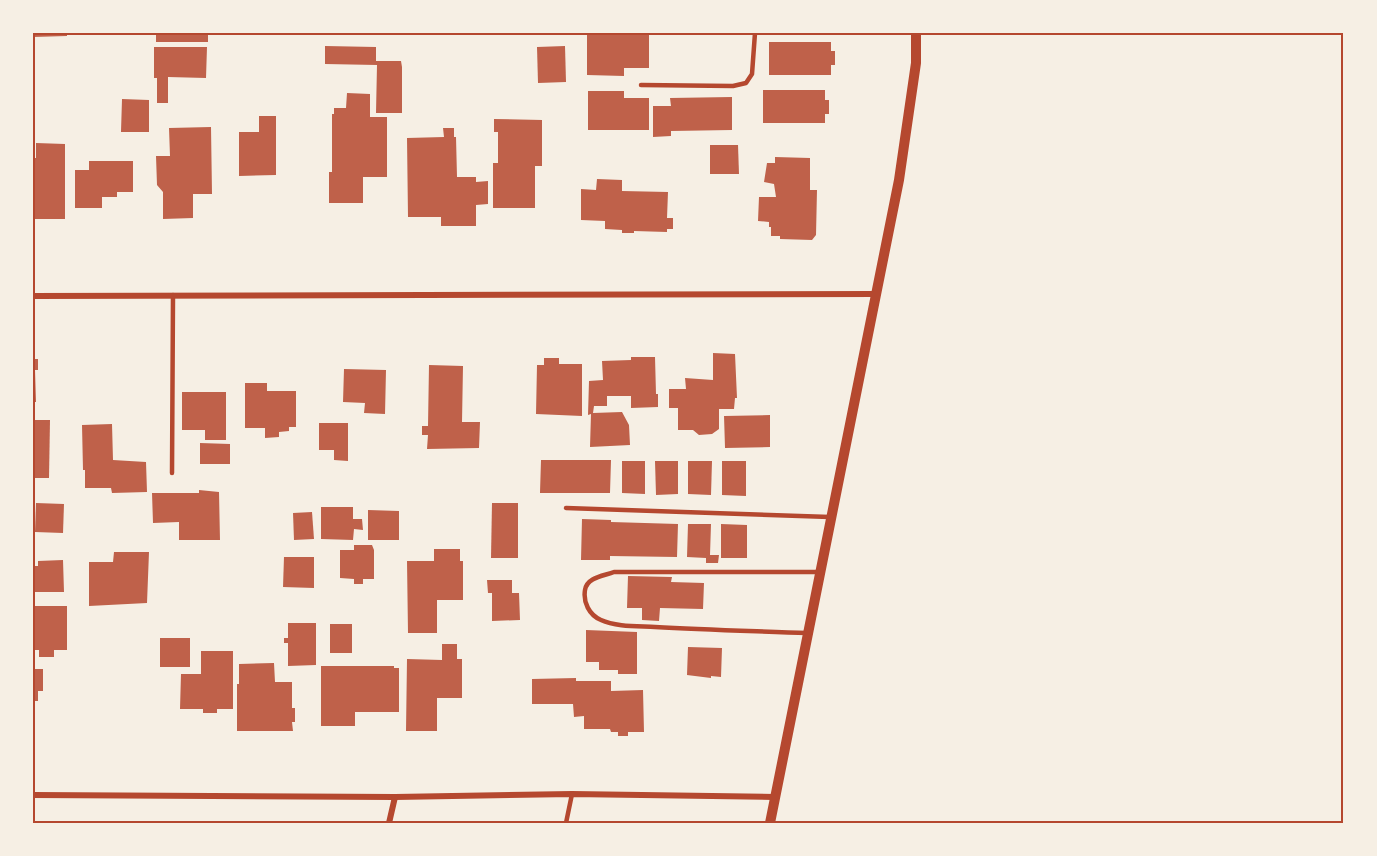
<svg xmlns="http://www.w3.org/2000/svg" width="1377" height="856" viewBox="0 0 1377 856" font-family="Ubuntu,sans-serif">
<rect width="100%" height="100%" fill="#f6efe4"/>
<g fill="#bf614a">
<polygon points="33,33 67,33 67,36 33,37"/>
<rect x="156" y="33" width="52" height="9"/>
<polygon points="648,33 667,33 667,35 649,35 649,68 624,68 624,76 587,75 587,35 648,35"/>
<polygon points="769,42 831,42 831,51 835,51 835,65 831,65 831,75 769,75"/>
<polygon points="325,46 376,47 376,61 401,61 402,67 402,113 376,113 377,65 325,64"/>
<polygon points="565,46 566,82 538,83 537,47"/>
<polygon points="154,47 207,47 206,78 168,77 168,103 157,103 157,78 154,78"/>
<polygon points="763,90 825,90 825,100 829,100 829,114 825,114 825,123 763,123"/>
<polygon points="588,91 624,91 624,98 649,98 649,130 588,130"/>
<polygon points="347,93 370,94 370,117 387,117 387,177 363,177 363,203 329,203 329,172 332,172 332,114 334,114 334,108 346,108"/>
<polygon points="732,97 732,130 671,131 671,136 653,137 653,106 671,106 670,98"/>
<polygon points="122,99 149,100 149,132 121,132"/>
<polygon points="259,116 276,116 276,175 239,176 239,132 259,132"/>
<polygon points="494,119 542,120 542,166 535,166 535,208 493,208 493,163 498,163 498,132 494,132"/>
<polygon points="211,127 212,194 193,194 193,218 163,219 163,192 157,185 156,156 170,156 169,128"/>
<polygon points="443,128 454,128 454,137 456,137 457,177 476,177 476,182 488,181 488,204 476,205 476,226 441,226 441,217 408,217 407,138 444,137"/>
<polygon points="36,143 65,144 65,219 33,219 33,158 36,158"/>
<polygon points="710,145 738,145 739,174 710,174"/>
<polygon points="775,157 810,158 810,190 817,190 816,235 812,240 780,239 780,236 771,236 771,227 769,227 769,222 758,221 759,197 776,197 774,184 764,182 767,163 775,163"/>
<polygon points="89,161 133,161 133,192 117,192 117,197 102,197 102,208 75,208 75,170 89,170"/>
<polygon points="597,179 622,180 622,191 668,192 667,218 673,218 673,229 667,229 667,232 634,231 634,233 622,233 622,230 605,229 605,221 581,220 581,189 596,190"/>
<polygon points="713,353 735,354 737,398 735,398 734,409 719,409 719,429 712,434 699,435 693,430 678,430 678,408 669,408 669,389 686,389 685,378 713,380"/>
<polygon points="631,357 655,357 656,394 658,394 658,407 631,408 631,396 607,396 607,406 594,406 593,413 622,412 629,425 630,445 590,447 591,414 588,415 589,381 603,380 602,361 631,360"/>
<polygon points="544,358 559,358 559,364 582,364 582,416 536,414 537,365 544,365"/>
<polygon points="33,359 38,359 38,370 35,370 36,402 33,402"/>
<polygon points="429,365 463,366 462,422 480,422 479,448 427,449 428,435 422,435 422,426 428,426"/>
<polygon points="344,369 386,370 385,414 364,413 365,403 343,402"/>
<polygon points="245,383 267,383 267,391 296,391 296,427 289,427 289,431 279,432 279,437 265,438 265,428 245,428"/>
<polygon points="182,392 226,392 226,440 205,440 205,430 182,430"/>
<polygon points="770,415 770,447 725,448 724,416"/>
<polygon points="33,420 50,420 49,478 33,478"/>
<polygon points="319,423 348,423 348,461 334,460 334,450 319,450"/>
<polygon points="112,424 113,460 146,462 147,492 112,493 111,488 85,488 85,470 83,470 82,425"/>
<polygon points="200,443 230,444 230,464 200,464"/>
<polygon points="541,460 611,460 610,493 540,493"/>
<polygon points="622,461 645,461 645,494 622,493"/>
<polygon points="655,461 678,461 678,494 656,495"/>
<polygon points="688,461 712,461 711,495 688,494"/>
<polygon points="722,461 746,461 746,496 722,495"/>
<polygon points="199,490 219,492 220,540 179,540 179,522 153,523 152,493 199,493"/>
<polygon points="36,503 64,504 63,533 35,532"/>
<polygon points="492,503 518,503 518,558 491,558"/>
<polygon points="321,507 353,507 353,519 362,519 363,530 354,529 353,540 321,539"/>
<polygon points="368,510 399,511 399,540 368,540"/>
<polygon points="312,512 314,539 294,540 293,513"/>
<polygon points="582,519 611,520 611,522 678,524 677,557 610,556 610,560 581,560"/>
<polygon points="688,524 711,524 710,555 719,555 718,563 706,563 706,558 687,557"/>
<polygon points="721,524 747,525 747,558 721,558"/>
<polygon points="354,545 372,545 374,550 374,579 363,579 363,584 354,584 354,579 340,578 340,550 354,550"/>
<polygon points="434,549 460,549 460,561 463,561 463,600 437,600 437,633 408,633 407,561 434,561"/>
<polygon points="114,552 149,552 147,603 89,606 89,562 113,562"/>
<polygon points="284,557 314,557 314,588 283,587"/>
<polygon points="63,560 64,592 33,592 33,566 38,566 38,561"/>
<polygon points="628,576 672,577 671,582 704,583 703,609 660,608 659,621 642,620 642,608 627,608"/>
<polygon points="487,580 512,580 512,593 519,593 520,620 492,621 492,593 488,593"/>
<polygon points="33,606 67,606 67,650 54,650 54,657 39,657 39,650 33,650"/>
<polygon points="288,623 316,623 316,665 288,666 288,643 284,643 284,638 288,638"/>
<rect x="330" y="624" width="22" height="29"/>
<polygon points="586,630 637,632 637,674 618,674 618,670 599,670 599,662 586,662"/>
<rect x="160" y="638" width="30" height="29"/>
<polygon points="442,644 457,644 457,659 462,659 462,698 437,698 437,731 406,731 407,659 442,660"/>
<polygon points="688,647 722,648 721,677 711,676 711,678 687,675"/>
<polygon points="201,651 233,651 233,709 217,709 217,713 203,713 203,709 180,709 181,674 201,674"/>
<polygon points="274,663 275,682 292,682 292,708 295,708 295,722 292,722 293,731 237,731 237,684 239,684 239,664"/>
<polygon points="321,666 394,666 394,668 399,668 399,712 355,712 355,726 321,726"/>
<polygon points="33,669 43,669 43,691 38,691 38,701 33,701"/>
<polygon points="576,678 576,681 611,681 611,691 643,690 644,732 628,732 628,736 618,736 618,732 611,732 610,729 584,729 584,716 574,717 573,704 532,704 532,679"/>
</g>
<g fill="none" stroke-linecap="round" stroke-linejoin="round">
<g stroke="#b5482f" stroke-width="4.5">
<polyline points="641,85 733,86 746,83 752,74 755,33"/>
<polyline points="172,473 173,295"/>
<polyline points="566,508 830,517"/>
<path d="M 807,633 C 756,631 706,630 655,627 C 639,626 616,627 601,620 C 589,615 583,602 585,590 C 587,577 604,576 614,572 L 820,572"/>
<polyline points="566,823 572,794"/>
</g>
<g stroke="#b5482f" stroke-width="6">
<polyline points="33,296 876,294"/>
<polyline points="33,795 395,797 572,794 775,797"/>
<polyline points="389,823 395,797"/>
</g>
<polyline stroke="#b5482f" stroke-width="10" points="770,823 899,180 916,63 916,33"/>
</g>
<rect width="1377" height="856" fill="none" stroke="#f6efe4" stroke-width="69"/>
<rect x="34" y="34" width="1308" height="788" fill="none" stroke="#b5482f" stroke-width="2"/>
</svg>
